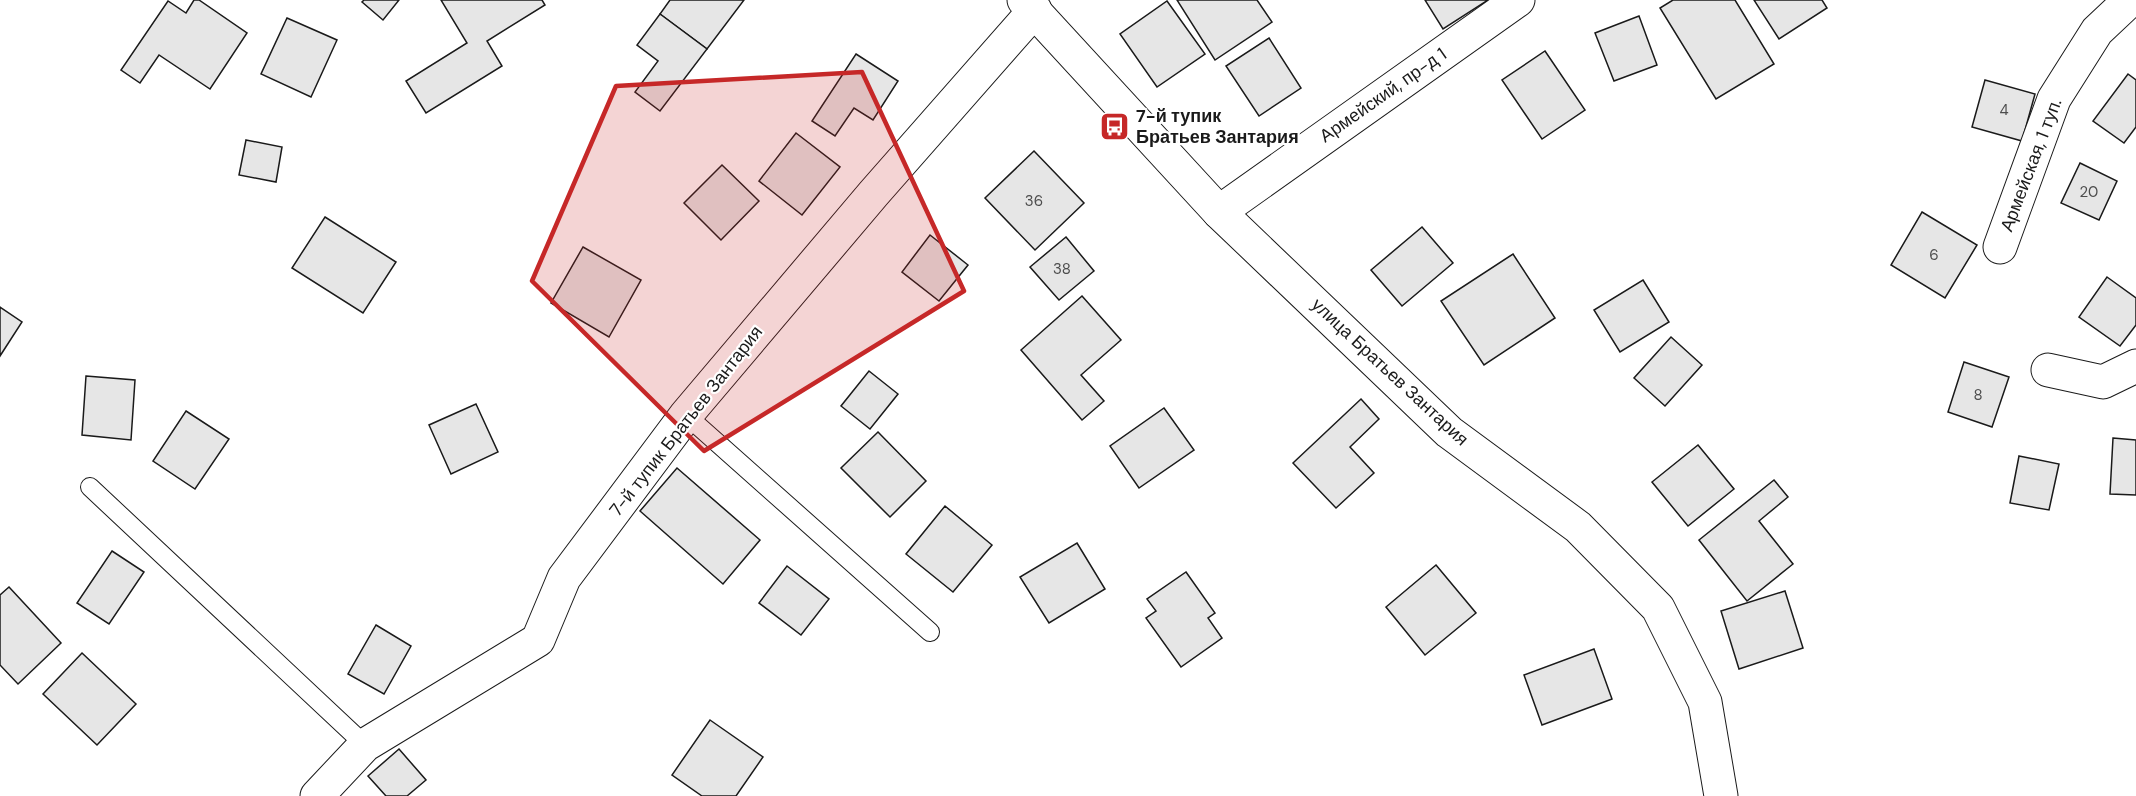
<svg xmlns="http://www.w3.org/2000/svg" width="2136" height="796" viewBox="0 0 2136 796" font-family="'DM Sans',sans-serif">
<rect width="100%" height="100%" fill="#fff"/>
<g fill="#e6e6e6" stroke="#1a1a1a" stroke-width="1.5">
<polygon points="194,0 199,0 247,33 210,89 159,55 140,83 121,70 168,1 186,13"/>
<polygon points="364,0 399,0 383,20 362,2"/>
<polygon points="441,0 542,0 545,5 487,41 502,66 426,113 406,81 467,43"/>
<polygon points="670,0 744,0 707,49 660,14"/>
<polygon points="1177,0 1257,0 1272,22 1215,60"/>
<polygon points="1425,0 1488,0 1443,29"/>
<polygon points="1673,0 1735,0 1774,64 1716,99 1660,8"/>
<polygon points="1754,0 1822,0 1827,8 1779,39"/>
<polygon points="1167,1 1205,54 1157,87 1120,34"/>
<polygon points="660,14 707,49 660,111 635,92 658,61 637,45"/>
<polygon points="1639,16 1657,65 1614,81 1595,33"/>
<polygon points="287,18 337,40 311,97 261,74"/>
<polygon points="1269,38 1301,88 1259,116 1226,66"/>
<polygon points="1545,51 1585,110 1542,139 1502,80"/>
<polygon points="856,54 898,81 873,120 854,108 835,136 812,121"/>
<polygon points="2128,74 2136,80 2136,127 2124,143 2093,121"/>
<polygon points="1985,80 2035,94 2022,141 1972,127"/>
<polygon points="796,133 840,167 802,215 759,181"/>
<polygon points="246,140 282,147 276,182 239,175"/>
<polygon points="1034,151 1084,203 1035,250 985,198"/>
<polygon points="2080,163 2117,181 2099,220 2061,203"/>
<polygon points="722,165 759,201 721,240 684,203"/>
<polygon points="1922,212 1977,245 1945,298 1891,265"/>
<polygon points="325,217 396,262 363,313 292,268"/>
<polygon points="1422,227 1453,263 1402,306 1371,270"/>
<polygon points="930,235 968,265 939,301 902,272"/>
<polygon points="1066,237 1094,271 1059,300 1030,267"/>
<polygon points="583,247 641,280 609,337 551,303"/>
<polygon points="1513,254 1555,318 1484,365 1441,301"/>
<polygon points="2107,277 2136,298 2136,325 2120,346 2079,317"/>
<polygon points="1643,280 1669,322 1620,352 1594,310"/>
<polygon points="1082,296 1121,340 1081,375 1104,401 1082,420 1021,350"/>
<polygon points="0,307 22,322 0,356"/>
<polygon points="1671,337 1702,365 1665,406 1634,378"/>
<polygon points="1964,362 2009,377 1992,427 1948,412"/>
<polygon points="869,371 898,394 870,429 841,406"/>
<polygon points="86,376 135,380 131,440 82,435"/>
<polygon points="1361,399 1379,419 1350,447 1374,473 1336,508 1293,463"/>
<polygon points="476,404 498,452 451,474 429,425"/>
<polygon points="1164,408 1194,450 1139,488 1110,446"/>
<polygon points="186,411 229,439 195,489 153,461"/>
<polygon points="878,432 926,481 890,517 841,468"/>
<polygon points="2113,438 2136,440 2136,495 2110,494"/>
<polygon points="1698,445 1734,489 1688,526 1652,482"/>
<polygon points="2019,456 2059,464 2049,510 2010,503"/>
<polygon points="677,468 760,540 723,584 640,511"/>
<polygon points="1774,480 1788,497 1759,521 1793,564 1747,601 1699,540"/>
<polygon points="945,506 992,545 953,592 906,554"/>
<polygon points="1077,543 1105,589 1049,623 1020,577"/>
<polygon points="112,551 144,572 109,624 77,603"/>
<polygon points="1436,565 1476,613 1425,655 1386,607"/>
<polygon points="787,566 829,599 801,635 759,603"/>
<polygon points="1186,572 1215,613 1208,618 1222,638 1181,667 1146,618 1156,611 1147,599"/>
<polygon points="9,587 61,643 18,684 0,665 0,595"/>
<polygon points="1785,591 1803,648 1739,669 1721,611"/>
<polygon points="376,625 411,646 384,694 348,674"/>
<polygon points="1594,649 1612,699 1542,725 1524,675"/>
<polygon points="82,653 136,704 97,745 43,694"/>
<polygon points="710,720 763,757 736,796 702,796 672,775"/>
<polygon points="399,749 426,780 407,796 386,796 368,776"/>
</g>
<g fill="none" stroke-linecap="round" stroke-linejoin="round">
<defs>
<g id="lane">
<polyline points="686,415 930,632"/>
<polyline points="90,487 365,745"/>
</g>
<g id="street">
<polyline points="1024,0 1219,212 1449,432 1578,527 1658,608 1705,702 1721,796"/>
<polyline points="1219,212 1518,0"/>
<polyline points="2000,247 2054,99 2097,31 2130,0"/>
<polyline points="2048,370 2103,382 2136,366"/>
<polyline points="317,796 365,745 538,640 564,578 686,415 874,193 1035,10"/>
</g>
</defs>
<use href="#lane" stroke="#1a1a1a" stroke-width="20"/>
<use href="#street" stroke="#1a1a1a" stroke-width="35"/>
<use href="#lane" stroke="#fff" stroke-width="18"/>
<use href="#street" stroke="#fff" stroke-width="33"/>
</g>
<path fill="#c62828" fill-opacity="0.2" stroke="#c62828" stroke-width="4.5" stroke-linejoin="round" d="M 862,72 L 964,291 L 704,451 L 532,281 L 616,86 Z"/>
<defs>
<symbol id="bus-square" viewBox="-11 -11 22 22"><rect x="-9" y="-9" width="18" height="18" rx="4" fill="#c62828" stroke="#fff"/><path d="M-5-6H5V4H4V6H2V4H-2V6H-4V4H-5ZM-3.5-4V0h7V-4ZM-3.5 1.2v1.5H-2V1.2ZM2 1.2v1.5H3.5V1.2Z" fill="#fff"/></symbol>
</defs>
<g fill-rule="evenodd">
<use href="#bus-square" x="1098" y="110" width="33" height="33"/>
</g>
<g text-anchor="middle" stroke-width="4.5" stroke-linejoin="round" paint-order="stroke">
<g font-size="15" fill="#4d4d4d">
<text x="2004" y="115">4</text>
<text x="2089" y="197">20</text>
<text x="1034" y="206">36</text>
<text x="1934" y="260">6</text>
<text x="1062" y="274">38</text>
<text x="1978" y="400">8</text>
</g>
<g font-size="18" fill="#1a1a1a" stroke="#fff">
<text transform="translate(1383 95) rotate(-35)" y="6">Армейский, пр-д 1</text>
<text transform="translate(2031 165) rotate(-69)" y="6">Армейская, 1 туп.</text>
<text transform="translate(1390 372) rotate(43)" y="6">улица Братьев Зантария</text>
<text transform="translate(686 421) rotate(-52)" y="6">7-й тупик Братьев Зантария</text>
</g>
<g font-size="18" font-weight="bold" fill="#1a1a1a" stroke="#fff" text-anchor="start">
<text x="1136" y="122">7-й тупик<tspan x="1136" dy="21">Братьев Зантария</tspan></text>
</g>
</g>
</svg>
